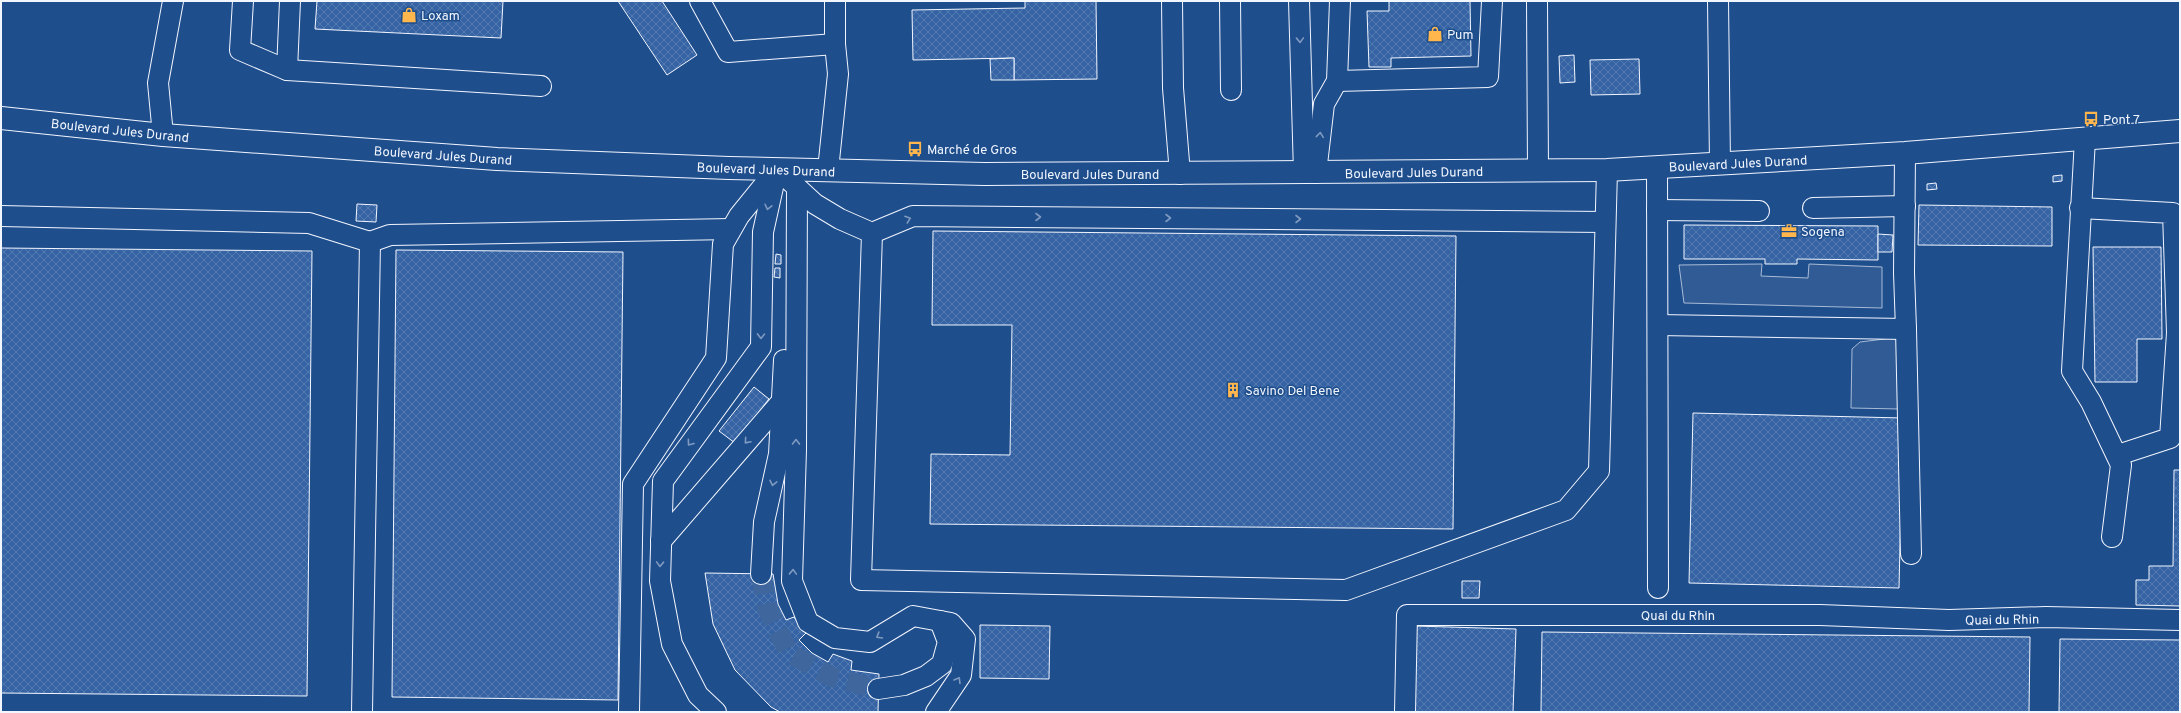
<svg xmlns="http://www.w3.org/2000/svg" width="2181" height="713" viewBox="0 0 2181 713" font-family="Overpass,sans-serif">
<defs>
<pattern id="building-cross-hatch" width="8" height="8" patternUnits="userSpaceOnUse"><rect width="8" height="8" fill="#3563a3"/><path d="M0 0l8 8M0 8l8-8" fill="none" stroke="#537ab1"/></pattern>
</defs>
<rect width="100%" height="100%" fill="#1f4e8c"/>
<g fill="#305b95" stroke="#a8bbd7">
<polygon points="1762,264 1761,276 1808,278 1809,264 1882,267 1882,308 1684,303 1679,265"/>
<polygon points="1900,337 1900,409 1851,408 1852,349 1860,342"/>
</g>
<g fill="url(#building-cross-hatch)" stroke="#f2f6ff">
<polygon points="317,1 503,1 501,38 315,29"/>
<polygon points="618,1 662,1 697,55 667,75"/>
<polygon points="1025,1 1096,1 1097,79 1014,80 1014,58 913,60 912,10 1025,8"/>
<polygon points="1389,1 1470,1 1471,56 1391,58 1391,67 1369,67 1367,11 1389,11"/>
<polygon points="1574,55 1575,82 1560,83 1559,56"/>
<polygon points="1014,58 1014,80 991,80 990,59"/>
<polygon points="1639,59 1640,94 1591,95 1590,60"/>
<polygon points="2062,175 2062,181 2053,182 2053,176"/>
<polygon points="1936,183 1937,189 1927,190 1927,184"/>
<polygon points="357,204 377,205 376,222 356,221"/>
<polygon points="1919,205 2052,207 2052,246 1918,245"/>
<polygon points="1684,225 1878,226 1878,260 1797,259 1797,264 1765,264 1765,259 1684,259"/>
<polygon points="933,231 1456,236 1453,529 930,524 931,454 1010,455 1012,325 932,325"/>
<polygon points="1878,234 1893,235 1892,252 1878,252"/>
<polygon points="2093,247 2161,247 2162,339 2137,339 2137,382 2095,382"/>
<polygon points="1,248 312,251 307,696 1,693"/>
<polygon points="396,250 623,252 618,700 392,697"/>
<polygon points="776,254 781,255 781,264 775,264"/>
<polygon points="775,268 780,268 780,278 774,277"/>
<polygon points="754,387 769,399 735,443 719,431"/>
<polygon points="1693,413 1903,418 1899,588 1689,583"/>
<polygon points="2174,470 2180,470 2180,606 2136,605 2136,580 2149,580 2149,566 2173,566"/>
<polygon points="705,573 773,574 778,604 786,620 794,617 806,633 799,640 812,653 828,662 833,654 852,661 851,670 879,674 878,712 780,712 771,707 735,670 713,624"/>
<polygon points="1462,581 1480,581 1479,598 1462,598"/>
<polygon points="980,625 1050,626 1049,679 980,678"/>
<polygon points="1415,626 1516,629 1513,712 1412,712"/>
<polygon points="1542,632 2030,637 2029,712 1541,712"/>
<polygon points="2060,639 2180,640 2180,712 2059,712"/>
</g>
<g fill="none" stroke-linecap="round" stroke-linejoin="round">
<polyline stroke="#3f679d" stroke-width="20" stroke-dasharray="20 10" stroke-linecap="butt" points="761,574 767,608 789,653 832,677 878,689"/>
<defs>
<g id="minor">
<polyline points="243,1 240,50 287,70 541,86"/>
<polyline points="700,1 728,52 835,44"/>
<polyline points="1172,1 1173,88 1180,174"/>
<polyline points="1230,1 1231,90"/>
<polyline points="1299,1 1304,173"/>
<polyline points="1537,1 1538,170"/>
<polyline points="1718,1 1720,164"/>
<polyline points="287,70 290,1"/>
<polyline points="1337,81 1488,77 1492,1"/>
<polyline points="163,135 158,83 173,1"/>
<polyline points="2085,139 2072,371 2091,402 2121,465 2112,537"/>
<polyline points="1657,167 1658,588"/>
<polyline points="777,169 815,204 840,219 872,233 861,580 1346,590 1566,510 1599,471 1607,170"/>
<polyline points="828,170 838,74 835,44 835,1"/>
<polyline points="1316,173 1324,104 1337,81 1340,1"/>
<polyline points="797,188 796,450 792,581 808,622 835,638 870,642 913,616 951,623 965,639 961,675 936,712"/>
<polyline points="1813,208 1905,206"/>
<polyline points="2080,208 2173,213 2177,333 2170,438 2118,455"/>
<polyline points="1657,210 1759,211"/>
<polyline points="1,216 309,223 370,242 362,712"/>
<polyline points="872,233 913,216 1605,222"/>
<polyline points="370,242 390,235 731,229"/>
<polyline points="1658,325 1906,329 1904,273 1905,153"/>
<polyline points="1906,329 1911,554"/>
<polyline points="661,541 782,401"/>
<polyline points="761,574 764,522 779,454 784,360"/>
<polyline points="878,689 904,685 926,676 942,664 948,642 940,621"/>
<polyline points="629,712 633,484 716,358 723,244 739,216 773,174"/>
<polyline points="716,712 698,695 672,644 660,581 663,481 761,347 763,232 777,169"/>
<polyline points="1405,712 1407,615 1820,615 1949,620 2046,617 2180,620"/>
</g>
<polyline id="major" points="1,118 163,135 497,159 729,168 985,174 1607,170 1905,153 2180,131"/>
</defs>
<use href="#minor" stroke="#f2f6ff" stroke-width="22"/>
<use href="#major" stroke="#f2f6ff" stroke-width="24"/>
<use href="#minor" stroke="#1f4e8c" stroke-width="20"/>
<use href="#major" stroke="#1f4e8c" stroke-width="22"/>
</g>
<defs><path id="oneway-chevron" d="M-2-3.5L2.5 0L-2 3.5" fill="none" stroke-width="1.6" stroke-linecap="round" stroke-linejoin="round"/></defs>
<g stroke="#7e9ac0">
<use href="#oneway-chevron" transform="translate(1300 40) rotate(88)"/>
<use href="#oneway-chevron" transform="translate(1320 135) rotate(-84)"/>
<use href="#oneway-chevron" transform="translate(768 207) rotate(103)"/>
<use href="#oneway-chevron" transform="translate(1038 217)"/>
<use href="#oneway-chevron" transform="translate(1168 218)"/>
<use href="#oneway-chevron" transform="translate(908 219) rotate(-19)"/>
<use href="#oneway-chevron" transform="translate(1298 219)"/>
<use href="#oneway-chevron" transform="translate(761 336) rotate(91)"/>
<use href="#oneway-chevron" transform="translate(747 441) rotate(131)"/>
<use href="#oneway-chevron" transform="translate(796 442) rotate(-89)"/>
<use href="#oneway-chevron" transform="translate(690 443) rotate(126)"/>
<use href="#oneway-chevron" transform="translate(773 483) rotate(102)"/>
<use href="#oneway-chevron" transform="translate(660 564) rotate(92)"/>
<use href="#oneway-chevron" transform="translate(793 572) rotate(-88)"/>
<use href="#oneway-chevron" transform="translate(879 636) rotate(149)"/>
<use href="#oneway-chevron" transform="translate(958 680) rotate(-59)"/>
</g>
<defs>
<symbol id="shop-bare" viewBox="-9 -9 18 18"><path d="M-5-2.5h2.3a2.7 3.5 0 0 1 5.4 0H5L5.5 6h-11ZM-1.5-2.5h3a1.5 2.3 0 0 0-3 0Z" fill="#ffb74d" stroke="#1f4e8c" stroke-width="2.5" paint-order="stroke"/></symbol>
<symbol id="bus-bare" viewBox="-9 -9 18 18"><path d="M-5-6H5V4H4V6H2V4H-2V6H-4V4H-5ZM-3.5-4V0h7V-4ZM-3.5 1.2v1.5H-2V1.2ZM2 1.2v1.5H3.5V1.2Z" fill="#ffb74d" stroke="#1f4e8c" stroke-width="2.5" paint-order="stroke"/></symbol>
<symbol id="office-bare" viewBox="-9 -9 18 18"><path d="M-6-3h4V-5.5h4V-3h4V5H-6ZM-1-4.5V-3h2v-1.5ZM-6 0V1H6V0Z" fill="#ffb74d" stroke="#1f4e8c" stroke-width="2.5" paint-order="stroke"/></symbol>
<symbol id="building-bare" viewBox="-9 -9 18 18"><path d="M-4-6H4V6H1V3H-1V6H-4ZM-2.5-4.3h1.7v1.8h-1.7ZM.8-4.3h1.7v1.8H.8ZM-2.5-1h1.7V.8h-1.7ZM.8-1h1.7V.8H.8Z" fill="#ffb74d" stroke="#1f4e8c" stroke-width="2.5" paint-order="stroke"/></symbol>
</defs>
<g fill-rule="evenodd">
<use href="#shop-bare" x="398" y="4" width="22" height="22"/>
<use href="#shop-bare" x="1424" y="23" width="22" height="22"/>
<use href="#bus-bare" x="2080" y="108" width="22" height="22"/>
<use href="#bus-bare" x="904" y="138" width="22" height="22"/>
<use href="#office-bare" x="1778" y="220" width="22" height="22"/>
<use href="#building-bare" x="1222" y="379" width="22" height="22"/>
</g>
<g text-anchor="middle" stroke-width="3" stroke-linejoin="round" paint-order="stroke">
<g font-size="13" fill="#f2f6ff" stroke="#1f4e8c" text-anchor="start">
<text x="421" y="20">Loxam</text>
<text x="1447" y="39">Pum</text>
<text x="2103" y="124">Pont 7</text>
<text x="927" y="154">Marché de Gros</text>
<text x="1801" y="236">Sogena</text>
<text x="1245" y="395">Savino Del Bene</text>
</g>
<g font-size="13" fill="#f2f6ff" stroke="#1f4e8c">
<text transform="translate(120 130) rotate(6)" y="5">Boulevard Jules Durand</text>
<text transform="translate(443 155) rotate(4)" y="5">Boulevard Jules Durand</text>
<text transform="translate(1738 163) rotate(-3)" y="5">Boulevard Jules Durand</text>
<text transform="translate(766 169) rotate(2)" y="5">Boulevard Jules Durand</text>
<text transform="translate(1414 172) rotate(-1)" y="5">Boulevard Jules Durand</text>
<text x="1090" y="179">Boulevard Jules Durand</text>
<text x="1678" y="620">Quai du Rhin</text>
<text transform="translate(2002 619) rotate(-1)" y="5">Quai du Rhin</text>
</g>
</g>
<rect width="2181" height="713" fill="none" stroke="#f2f6ff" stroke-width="4"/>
</svg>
